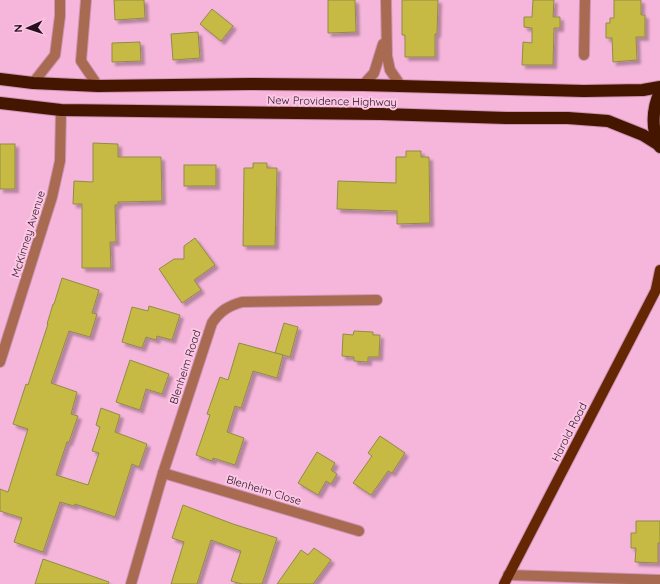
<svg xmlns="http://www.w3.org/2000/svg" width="660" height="584" viewBox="0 0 660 584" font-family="Quicksand,sans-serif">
<defs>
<filter id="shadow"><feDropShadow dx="3.5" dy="3.5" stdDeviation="1" flood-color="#0004"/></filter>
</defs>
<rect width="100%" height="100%" fill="#f6b5da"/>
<g fill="#c6ba44" stroke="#918b48" filter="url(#shadow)">
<polygon points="114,0 144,0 145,18 115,20"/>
<polygon points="328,0 355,0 356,32 328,33"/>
<polygon points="402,0 438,0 437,34 435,34 435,57 405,57 405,35 402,35"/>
<polygon points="533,0 554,0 553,17 560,17 560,28 554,28 553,65 522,65 523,42 532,43 532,28 524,27 524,17 532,17"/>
<polygon points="614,0 641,0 641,15 645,15 645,37 636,37 637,60 613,62 612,38 606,38 606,23 610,23 610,18 614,18"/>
<polygon points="212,9 233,26 221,41 200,24"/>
<polygon points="198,32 200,58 173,60 171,34"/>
<polygon points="140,42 141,61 112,62 112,43"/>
<polygon points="93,143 118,144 118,157 161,157 162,201 118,202 118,205 115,205 116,242 110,242 111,268 82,268 82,204 73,204 74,181 93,182"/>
<rect x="0" y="144" width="15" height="45"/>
<polygon points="406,151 421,151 421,157 429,157 430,223 397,224 397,211 337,209 338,181 396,183 396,157 406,157"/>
<polygon points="253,163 267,163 267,168 277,168 275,246 243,246 244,168 253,168"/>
<rect x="184" y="165" width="32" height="21"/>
<polygon points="195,238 215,265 194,280 201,290 182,303 159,269 174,259 184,259 184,246"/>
<polygon points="62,278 99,290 92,313 97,314 90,337 69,331 51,383 77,392 71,414 78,416 69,442 67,442 56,475 88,485 99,453 92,451 100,427 96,425 101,408 120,415 115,432 147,444 139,467 132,464 115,517 75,504 74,506 60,502 43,552 14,542 22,518 0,511 0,489 8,492 28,429 13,424 26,384 28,385 48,324 47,324 53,304 54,304"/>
<polygon points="149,306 180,315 172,340 157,336 156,340 146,337 142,348 122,342 132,307 148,311"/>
<polygon points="284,323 298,327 290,357 275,353"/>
<polygon points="354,331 373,332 373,335 380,335 379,357 368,357 368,362 354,361 354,357 342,356 343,334 353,335"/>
<polygon points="239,343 283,355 277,378 253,371 241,408 235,406 227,432 244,438 235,465 213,458 212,461 196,455 210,415 207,414 220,377 228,380"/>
<polygon points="130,360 169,374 162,394 146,389 140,410 116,402"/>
<polygon points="380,436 405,453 392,473 388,471 371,495 353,483 372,456 368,453"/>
<polygon points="317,452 335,463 331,470 337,474 331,484 326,481 318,495 298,483"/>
<polygon points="183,505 233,524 277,538 262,584 242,584 231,581 241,551 211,540 197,584 171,584 184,542 172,538"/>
<polygon points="636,521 660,521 660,543 658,543 658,563 635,562 636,548 631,548 631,533 636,533"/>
<polygon points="314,548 331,560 313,584 277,584 301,550 308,555"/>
<polygon points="43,559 109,582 108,584 35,584"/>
</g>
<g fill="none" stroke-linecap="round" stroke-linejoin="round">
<defs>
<g id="minor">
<polyline points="86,0 81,61 98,86"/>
<polyline points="386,0 387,56 390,70 401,86"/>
<polyline points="584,55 585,0"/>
<polyline points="33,83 55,55 60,16 60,0"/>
<polyline points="363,85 374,73 383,44"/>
<polyline points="0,362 52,197 60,161 61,110"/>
<polyline points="163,473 359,531"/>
<polyline points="508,575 660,580"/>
<path d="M 131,584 L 163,473 L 212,323 C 220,311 228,306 242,302 L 377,300"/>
</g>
<g id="major">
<polyline points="656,289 660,270"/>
<polyline points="504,584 660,282"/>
</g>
<g id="highway">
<polyline points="0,79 33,83 98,86 249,84 363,85 584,91 643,90 660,87"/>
<path d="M 660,92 C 652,109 651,130 660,147"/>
<polyline points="0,103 61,110 381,114 506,118 568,118 608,121 643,135 659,145"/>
</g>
</defs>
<use href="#minor" stroke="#cd94b4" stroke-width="12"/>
<use href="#major" stroke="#cd94b4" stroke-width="12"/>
<use href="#highway" stroke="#cd94b4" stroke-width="14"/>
<use href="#minor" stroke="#a86a50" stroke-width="10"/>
<use href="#major" stroke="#652604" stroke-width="10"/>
<use href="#highway" stroke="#441600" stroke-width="12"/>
</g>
<g text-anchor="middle" stroke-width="4" stroke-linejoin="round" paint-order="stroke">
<g font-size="11" fill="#27101e" stroke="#fbc7e5">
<text transform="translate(332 101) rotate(1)" y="4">New Providence Highway</text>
<text transform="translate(28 234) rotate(-73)" y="4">McKinney Avenue</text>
<text transform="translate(185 367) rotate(-72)" y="4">Blenheim Road</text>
<text transform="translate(569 432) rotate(-63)" y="4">Harold Road</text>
<text transform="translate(264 490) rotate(17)" y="4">Blenheim Close</text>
</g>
</g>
<g transform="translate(28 28) rotate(267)" stroke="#fbc7e5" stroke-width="3" paint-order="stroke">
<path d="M0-3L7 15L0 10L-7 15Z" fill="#27101e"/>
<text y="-6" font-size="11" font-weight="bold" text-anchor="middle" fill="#27101e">N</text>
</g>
</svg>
